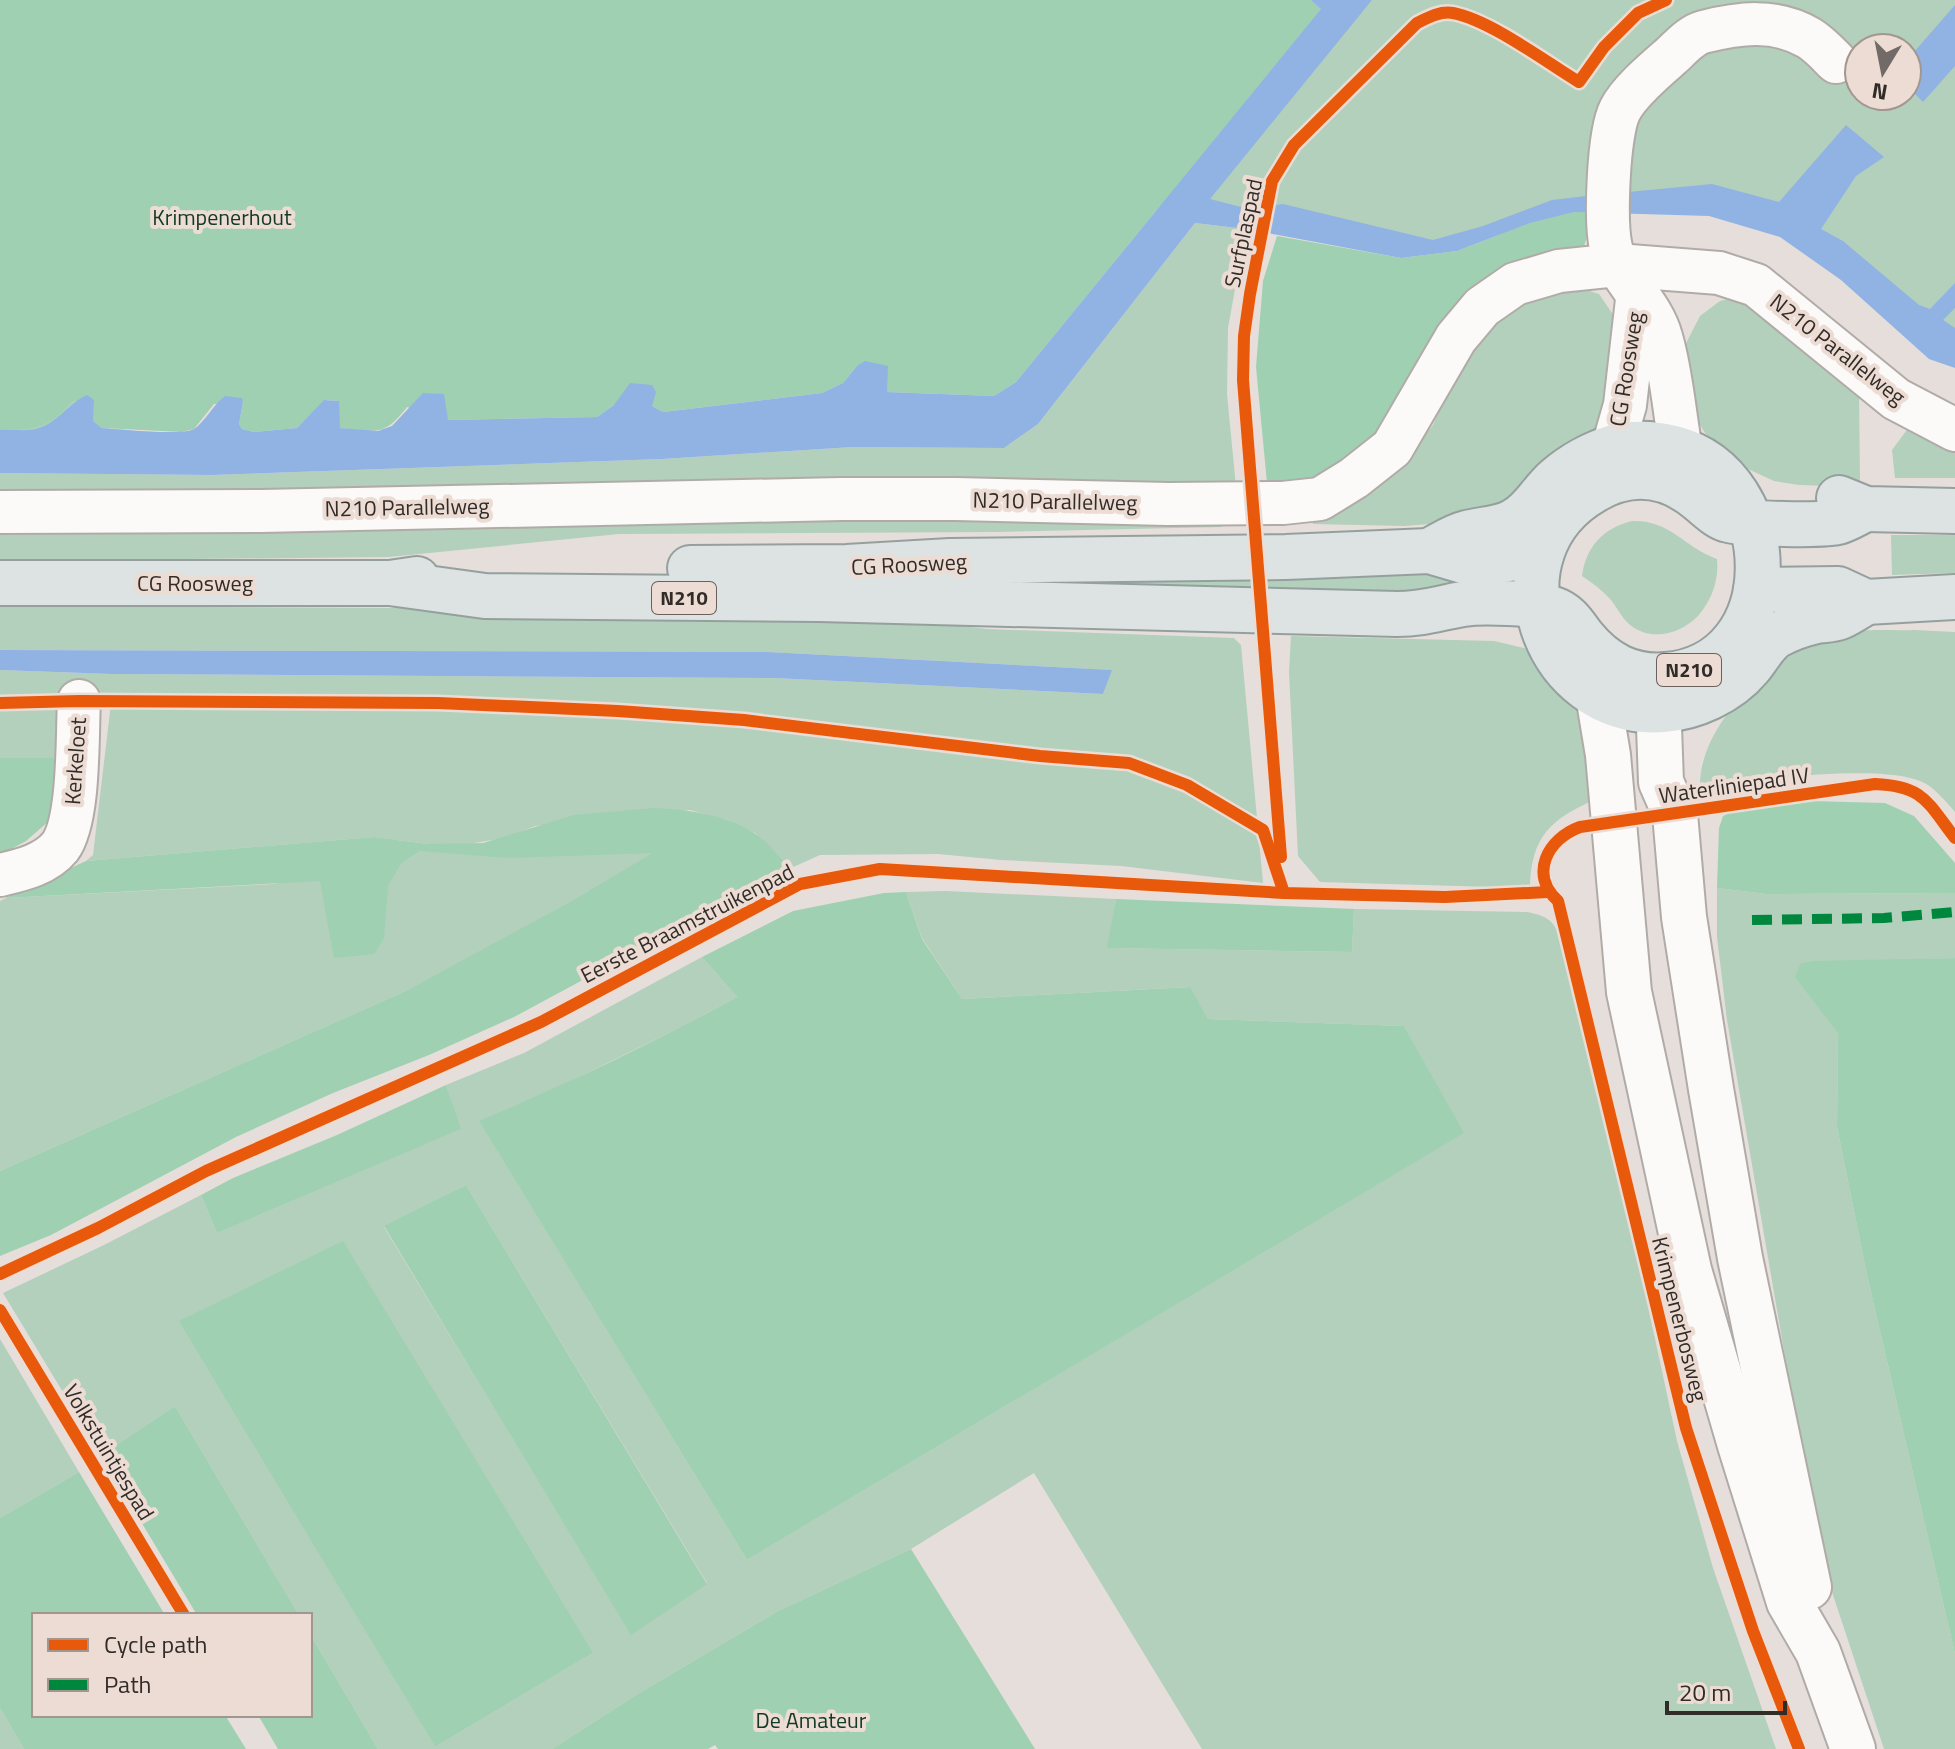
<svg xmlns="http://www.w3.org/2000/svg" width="1955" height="1749" viewBox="0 0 1955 1749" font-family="'Titillium Web',sans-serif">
<rect width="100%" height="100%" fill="#e6deda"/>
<g fill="#b2d0bb" fill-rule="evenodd">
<path d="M 0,0 L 1955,0 L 1955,352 L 1770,211 L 1675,201 L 1440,246 L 1184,201 L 0,440 ZM 1859,48 L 1907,48 L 1907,96 L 1859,96 Z"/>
<polygon points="1195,223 1246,229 1228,328 1227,394 1236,487 0,498 0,473 212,475 662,459 853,447 1004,448 1038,424"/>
<polygon points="1577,287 1599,294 1612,313 1617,328 1619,363 1597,427 1529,490 1468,521 1404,526 1313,524 1312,514 1406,458 1433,425 1462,358 1500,316 1523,300"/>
<polygon points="1736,297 1749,299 1859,389 1860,487 1799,485 1774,481 1735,463 1705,433 1695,417 1682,351 1700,316 1720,301"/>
<polygon points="1915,419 1955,437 1955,478 1895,478 1892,450"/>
<polygon points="1220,519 1222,527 996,532 619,534 389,557 0,561 0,524"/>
<path d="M 1632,521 C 1671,520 1682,546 1717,559 C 1719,580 1712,600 1698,616 C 1680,634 1652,642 1630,625 C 1622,618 1618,609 1611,600 C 1603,591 1593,583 1582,576 C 1586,547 1603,528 1632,521 Z"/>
<polygon points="1891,535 1955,535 1955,573 1892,575"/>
<polygon points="1110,572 1454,573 1454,592 778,581"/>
<polygon points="0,606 832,610 987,629 1234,638 1241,645 1263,883 1121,866 1001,860 938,854 820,855 791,868 755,833 727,820 690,810 535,826 504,838 462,845 428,844 374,837 86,861 93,855 112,695 65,693 62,758 0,758 0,670 111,674 774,678 1103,694 1111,670 768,652 0,650"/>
<path d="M 1914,630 L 1955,632 L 1955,812 C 1947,803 1938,792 1928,785 C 1890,760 1749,782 1700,786 C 1699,722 1779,648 1839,634 C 1862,628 1890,631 1914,630 Z"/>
<path d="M 1291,636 L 1494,641 L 1528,649 L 1581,714 L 1596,799 C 1551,819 1531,836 1530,888 L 1320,882 L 1298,856 L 1289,672 Z"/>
<polygon points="420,851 655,853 493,946 408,990 0,1171 0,901 6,898 273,884 400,865"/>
<polygon points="1717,888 1766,894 1955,893 1955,958 1801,963 1838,1033 1837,1127 1867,1275 1955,1654 1955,1749 1884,1749 1832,1592 1805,1472 1727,1020 1717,937"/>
<path d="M 946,891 L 1116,899 L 1108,948 L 1352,952 L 1354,909 L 1527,912 C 1553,917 1554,923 1564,946 L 1622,1185 L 1677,1441 L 1713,1568 L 1776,1749 L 1202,1749 L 1034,1473 L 911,1549 L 778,1611 L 636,1695 L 552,1749 L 378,1749 L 310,1634 L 310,1615 L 299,1615 L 175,1406 L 101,1455 L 3,1293 L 102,1246 L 201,1195 L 217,1233 L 460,1129 L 446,1085 L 524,1053 L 702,957 L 737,997 L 681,1027 L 542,1095 L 480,1122 L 747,1560 L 1463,1133 L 1404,1026 L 1208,1019 L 1189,987 L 962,999 L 922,938 L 906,892 ZM 466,1185 L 707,1583 L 631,1634 L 384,1227 ZM 180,1321 L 593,1653 L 435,1747 Z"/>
<polygon points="0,1339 79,1472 0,1518"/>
<polygon points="0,1708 24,1749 0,1749"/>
</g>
<g fill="#9fd0b2">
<path d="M 0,0 L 1311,0 L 1321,9 L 1016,382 L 994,396 L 887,392 L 857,366 L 843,383 L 822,393 L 663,412 L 652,406 L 614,405 L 597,417 L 448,420 L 407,407 C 383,438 376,431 339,428 L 339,401 L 325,400 L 297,428 L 254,432 L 242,429 L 239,424 L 243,402 L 214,404 L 194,429 L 181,432 L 102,428 L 93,421 L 94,401 L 73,401 C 45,430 39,429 0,430 Z"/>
<polygon points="1574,212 1595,213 1583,249 1532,262 1335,481 1267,483 1256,367 1263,281 1277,236 1401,258 1457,251 1530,223"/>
<polygon points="0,758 62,758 50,820 26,841 0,855"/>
<polygon points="1810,801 1885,803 1914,816 1955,863 1955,893 1766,894 1717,888 1719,828 1723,816 1739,808"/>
<path d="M 655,808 C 689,810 724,814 754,833 C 767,841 779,857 791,868 L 514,1017 L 429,1055 L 333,1093 L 236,1137 L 51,1235 L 0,1256 L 0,1171 L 408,990 L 568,903 L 653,853 L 508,858 L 420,851 L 400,865 L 388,886 L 384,938 L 374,954 L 334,958 L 320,881 L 6,898 L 86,861 L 374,837 L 428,844 L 483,843 L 574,815 Z"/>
<path d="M 906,892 L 922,939 L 962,999 L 1190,987 L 1208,1019 L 1404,1026 L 1464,1133 L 747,1560 L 479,1121 C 567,1084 653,1043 737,997 L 702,957 L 793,911 L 884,893 Z"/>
<polygon points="1116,899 1354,909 1352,952 1107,948"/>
<polygon points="1955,958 1955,1654 1867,1275 1837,1127 1838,1033 1795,977 1801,963 1815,961"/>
<polygon points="446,1085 461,1129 217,1233 201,1195 233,1178 337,1135"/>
<polygon points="466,1185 707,1584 631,1635 384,1226"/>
<polygon points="343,1241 593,1653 435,1747 179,1321"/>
<polygon points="175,1406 299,1615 197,1615 101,1455"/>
<polygon points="79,1472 165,1615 34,1615 34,1715 225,1715 246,1749 24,1749 0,1708 0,1518"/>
<polygon points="911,1549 1035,1749 718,1749 715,1745 708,1749 552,1749 636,1695 778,1611"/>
<polygon points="310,1634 378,1749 278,1749 258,1715 310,1715"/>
</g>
<g fill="#90b3e4">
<path d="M 1311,0 L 1372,0 L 1210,199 L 1249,209 L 1283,204 L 1433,240 L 1483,226 L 1552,200 L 1586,196 L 1712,184 L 1779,202 L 1846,125 L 1884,157 L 1856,176 L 1821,229 L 1843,241 L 1919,305 L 1930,309 L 1955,283 L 1955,308 L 1943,320 L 1955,328 L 1955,368 L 1929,359 L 1841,280 L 1780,237 L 1709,216 L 1574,212 L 1530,223 L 1457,251 L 1401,258 L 1246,229 L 1195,223 L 1038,424 L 1004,448 L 853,447 L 662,459 L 212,475 L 0,473 L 0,430 C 12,429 28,432 39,428 C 58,422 69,403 87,395 L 94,400 L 93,421 L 102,428 C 119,429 181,436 194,429 C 204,423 213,405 225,396 L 242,398 L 243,402 L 239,424 L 242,429 L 254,432 L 297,428 L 324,400 L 339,401 L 340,428 L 378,431 L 392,426 L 423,393 L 444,394 L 448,420 L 597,417 L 614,405 L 630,383 L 652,385 L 656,392 L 652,406 L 663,412 L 822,393 L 843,383 L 857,366 L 865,361 L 888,366 L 887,392 L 994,396 L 1016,382 L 1321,9 Z"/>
<polygon points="1955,5 1955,66 1923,102 1907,86 1907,60"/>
<polygon points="0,650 768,652 1112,670 1103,694 774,678 111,674 0,670"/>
</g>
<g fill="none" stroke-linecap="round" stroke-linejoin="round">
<defs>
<g id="minor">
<polyline points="1613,447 1625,405 1638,291"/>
<path d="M 1681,450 C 1674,412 1672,374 1661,337 C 1652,304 1618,277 1611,248 C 1605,222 1608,133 1620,110 C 1629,92 1655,70 1670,57 C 1679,49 1691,35 1703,32 C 1739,23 1775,18 1809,38 C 1819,44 1828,54 1836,62"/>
<polyline points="0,512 261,511 841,499 956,499 1168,504 1283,503 1320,499 1354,478 1392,448 1456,338 1482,307 1515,284 1559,271 1617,265 1719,273 1756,285 1896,399 1955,430"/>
<path d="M 0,875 C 21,870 45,865 60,847 C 80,820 77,735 79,701"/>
</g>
<g id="secondary">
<polyline points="1598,695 1608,755 1629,992 1689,1270 1740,1445 1789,1602 1818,1652 1853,1749"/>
<polyline points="1662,711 1659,727 1661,782 1675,814 1684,917 1711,1089 1740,1258 1809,1587"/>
</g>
<g id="primary">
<polyline points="1839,498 1866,509 1955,511"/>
<path d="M 1866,509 C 1857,513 1848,519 1838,522 C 1826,526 1743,524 1729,520 C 1718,518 1708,507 1699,500 C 1667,473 1630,469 1593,491 C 1486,553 1543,719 1663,710 C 1694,708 1729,692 1749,668 C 1758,658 1764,644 1776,636 C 1788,629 1803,624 1816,621 C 1824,620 1833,620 1840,617 C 1849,613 1858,607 1866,602"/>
<polyline points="690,568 847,567 950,561 1286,557 1429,551 1463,561 1501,560 1541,555"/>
<polyline points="0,583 390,583 417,579"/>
<path d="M 390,583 L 485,596 L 819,599 L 1397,614 C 1425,614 1438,608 1463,604 C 1483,601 1534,603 1553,609 C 1568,614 1574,625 1583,637 C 1605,664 1631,678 1666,675 C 1789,665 1785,477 1674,448 C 1654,443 1634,442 1614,447 C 1594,453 1572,465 1556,479 C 1541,492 1532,512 1514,521 C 1500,529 1482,529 1467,533 C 1454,536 1441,545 1429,551"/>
<polyline points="1756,590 1838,589 1866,602 1955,597"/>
</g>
</defs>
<use href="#minor" stroke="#b1aba7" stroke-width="46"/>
<use href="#secondary" stroke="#b1aba7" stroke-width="48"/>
<use href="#primary" stroke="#95a09e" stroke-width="48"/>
<use href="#minor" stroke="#fbfaf9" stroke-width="42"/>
<use href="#secondary" stroke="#fbfaf9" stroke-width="44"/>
<use href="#primary" stroke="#dce3e2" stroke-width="44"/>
<polyline stroke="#00873e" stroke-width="10" stroke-dasharray="20 10" stroke-linecap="butt" points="1752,920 1884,918 1955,912"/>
<defs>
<g id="cycleway">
<polyline points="0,703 79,701 438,703 618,711 744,720 1040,756 1129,763 1187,785 1263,830 1284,893"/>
<path d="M 1281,857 L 1243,380 L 1244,336 L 1250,294 L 1272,181 L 1294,145 L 1417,23 C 1429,17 1440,11 1453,13 C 1490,20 1546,62 1579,82 L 1604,47 L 1638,13 L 1666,0"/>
<polyline points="0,1274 98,1228 206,1171 541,1022 800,884 880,869 1284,893 1445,897 1548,892"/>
<polyline points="0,1310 184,1615"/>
<path d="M 1799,1749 L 1753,1631 L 1686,1428 L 1558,901 C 1529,875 1547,839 1580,827 L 1875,784 C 1924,786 1927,802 1955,838"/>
</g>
</defs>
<use href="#cycleway" stroke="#ecdcd4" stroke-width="17"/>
<use href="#cycleway" stroke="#e8590c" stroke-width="12"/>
</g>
<g text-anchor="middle" stroke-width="8" stroke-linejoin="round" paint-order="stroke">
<g fill="#ecdcd4" stroke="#6a615c" stroke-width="2">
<rect x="652" y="582" width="64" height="32" rx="6"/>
<rect x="1657" y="654" width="64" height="32" rx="6"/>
</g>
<g font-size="20" font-weight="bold" fill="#322c29">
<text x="684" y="605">N210</text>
<text x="1689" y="677">N210</text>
</g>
<g font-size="22" fill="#113a26" stroke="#ecdcd4">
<text x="222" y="225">Krimpenerhout</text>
<text x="811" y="1728">De Amateur</text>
</g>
<g font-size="22" fill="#322c29" stroke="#ecdcd4">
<text transform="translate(1243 233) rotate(-78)" y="8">Surfplaspad</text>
<text transform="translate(1838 349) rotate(38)" y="8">N210 Parallelweg</text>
<text transform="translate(1626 369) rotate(-81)" y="8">CG Roosweg</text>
<text transform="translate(1055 501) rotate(1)" y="8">N210 Parallelweg</text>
<text transform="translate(407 507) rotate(-1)" y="8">N210 Parallelweg</text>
<text transform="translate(909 564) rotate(-3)" y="8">CG Roosweg</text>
<text x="195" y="591">CG Roosweg</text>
<text transform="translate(75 761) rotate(-86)" y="8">Kerkeloet</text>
<text transform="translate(1734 785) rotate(-8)" y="8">Waterliniepad IV</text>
<text transform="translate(687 923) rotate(-27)" y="8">Eerste Braamstruikenpad</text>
<text transform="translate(1680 1319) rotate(76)" y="8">Krimpenerbosweg</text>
<text transform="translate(109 1452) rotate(59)" y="8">Volkstuintjespad</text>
</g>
</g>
<rect x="32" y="1613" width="280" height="104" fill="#ecdcd4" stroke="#a29690" stroke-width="2"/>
<rect x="48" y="1639" width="40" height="12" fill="#e8590c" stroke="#a29690" stroke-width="2"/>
<text x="104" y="1653" font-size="24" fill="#322c29">Cycle path</text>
<rect x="48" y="1679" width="40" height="12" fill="#00873e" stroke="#a29690" stroke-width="2"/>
<text x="104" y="1693" font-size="24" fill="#322c29">Path</text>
<g transform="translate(1883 72) rotate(190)"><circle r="38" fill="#ecdcd4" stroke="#a29690" stroke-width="2"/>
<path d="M0-6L14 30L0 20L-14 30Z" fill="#716a67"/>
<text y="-12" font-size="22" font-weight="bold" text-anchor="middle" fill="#322c29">N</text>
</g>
<path d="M1667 1701v12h118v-12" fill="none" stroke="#322c29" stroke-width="4"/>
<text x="1679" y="1701" font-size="24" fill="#322c29" stroke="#ecdcd4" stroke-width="6" paint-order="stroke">20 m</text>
</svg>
